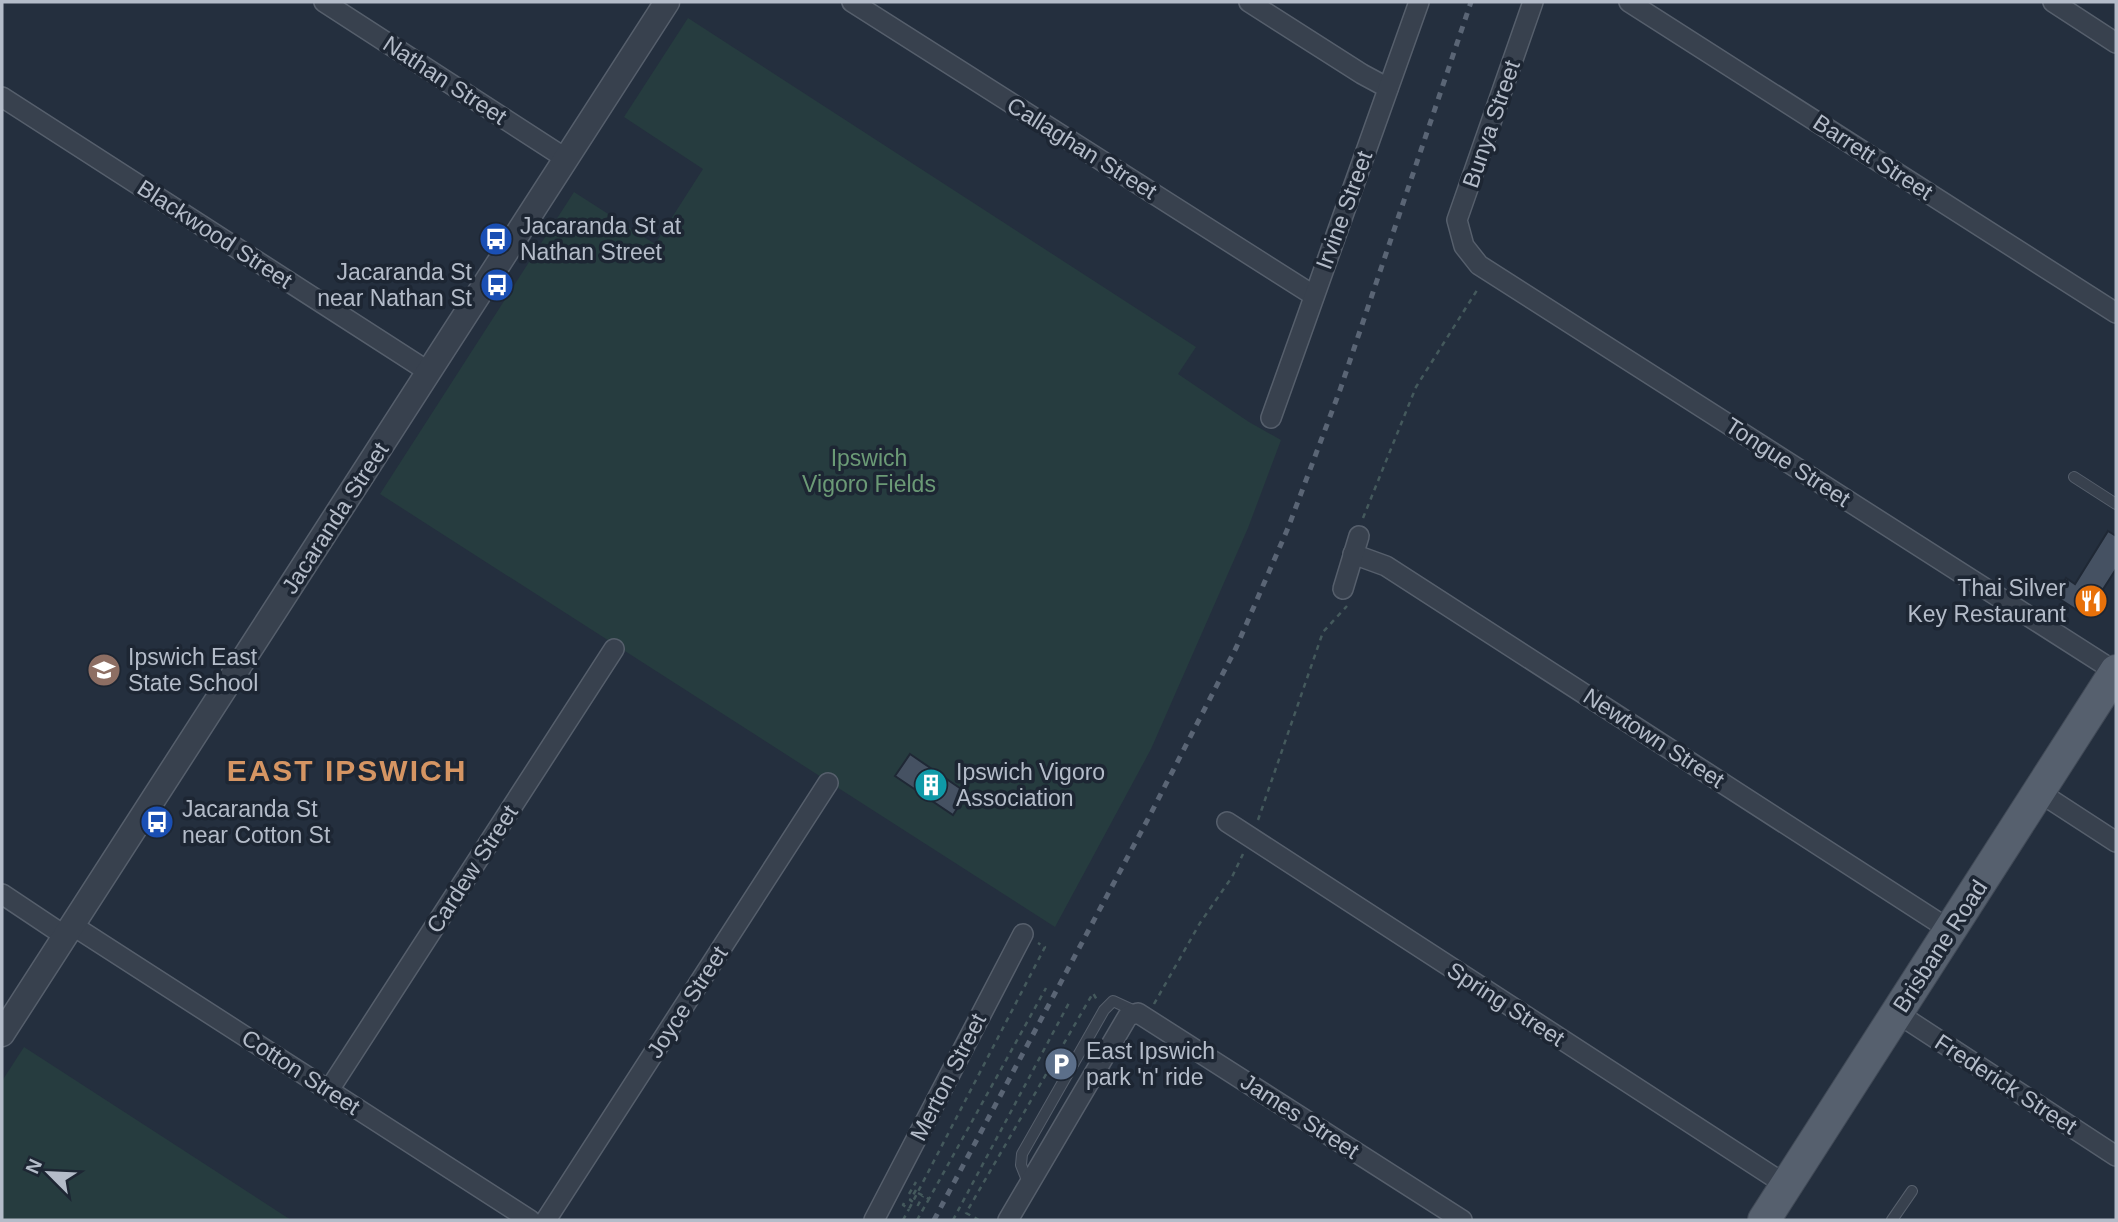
<svg xmlns="http://www.w3.org/2000/svg" width="2118" height="1222" viewBox="0 0 2118 1222" font-family="Arial,sans-serif">
<rect width="100%" height="100%" fill="#242f3e"/>
<g fill="#263c3f">
<polygon points="688,18 1196,347 1178,374 1249,422 1281,440 1248,528 1151,749 1055,927 380,494 574,192 655,244 703,169 624,117"/>
<polygon points="24,1047 291,1220 2,1220 2,1081"/>
</g>
<g fill="#455162" stroke="#1f2835" stroke-width="2">
<polygon points="2108,531 2116,536 2116,569 2086,616 2055,596 2066,578 2075,584"/>
<polygon points="910,754 967,793 953,815 895,776"/>
</g>
<g fill="none" stroke-linecap="round" stroke-linejoin="round">
<defs>
<g id="service">
<polyline points="2074,477 2116,504"/>
<polyline points="1029,1185 1021,1165 1022,1154 1104,1010 1113,1001 1137,1012"/>
<polyline points="1892,1220 1912,1191"/>
</g>
<g id="minor">
<polyline points="324,2 565,158"/>
<polyline points="852,2 1313,295"/>
<polyline points="1249,2 1362,74 1388,88"/>
<polyline points="1533,2 1457,220 1464,246 1479,265 2116,672"/>
<polyline points="1629,2 2116,313"/>
<polyline points="2053,2 2116,43"/>
<polyline points="2,97 429,372"/>
<polyline points="1271,418 1419,2"/>
<polyline points="1353,554 1386,566 1950,930"/>
<polyline points="1343,589 1359,536"/>
<polyline points="2039,792 2116,842"/>
<polyline points="1227,822 1786,1185"/>
<polyline points="2,894 65,936"/>
<polyline points="72,925 530,1220"/>
<polyline points="1897,1013 2116,1156"/>
<polyline points="329,1090 614,649"/>
<polyline points="546,1220 828,783"/>
<polyline points="874,1220 1023,934"/>
<polyline points="1008,1220 1128,1016 1138,1013 1462,1220"/>
</g>
<polyline id="tertiary" points="2,1034 667,2"/>
<polyline id="primary" points="1764,1220 2116,671"/>
</defs>
<use href="#service" stroke="#565f6c" stroke-width="12"/>
<use href="#minor" stroke="#565f6c" stroke-width="22"/>
<use href="#tertiary" stroke="#565f6c" stroke-width="27"/>
<use href="#primary" stroke="#414a57" stroke-width="34"/>
<g stroke="#44595c" stroke-width="2.5" stroke-dasharray="5 5" stroke-linecap="butt">
<polyline points="1363,518 1416,387 1479,287"/>
<polyline points="1258,820 1323,632 1347,606"/>
<polyline points="1154,1004 1200,923 1232,877 1243,854"/>
<polyline points="918,1193 929,1199 1046,988"/>
<polyline points="909,1194 916,1182"/>
<polyline points="904,1203 903,1205 909,1209 1045,947 1038,943"/>
<polyline points="903,1220 909,1209"/>
<polyline points="917,1220 929,1199"/>
<polyline points="953,1220 1070,1001"/>
<polyline points="967,1220 967,1219"/>
<polyline points="979,1220 966,1213 1093,993 1097,1000"/>
</g>
<use href="#service" stroke="#38414e" stroke-width="10"/>
<use href="#minor" stroke="#38414e" stroke-width="19"/>
<use href="#tertiary" stroke="#38414e" stroke-width="24"/>
<use href="#primary" stroke="#56606e" stroke-width="32"/>
<polyline stroke="#5a6575" stroke-width="5" stroke-dasharray="7 7" stroke-linecap="butt" points="934,1220 1149,817 1236,648 1288,528 1340,390 1471,2"/>
<polyline stroke="#44595c" stroke-width="2.5" stroke-dasharray="5 5" stroke-linecap="butt" points="916,1190 910,1200 918,1205 923,1196"/>
</g>
<defs>
<symbol id="bus-disc" viewBox="-11 -11 22 22"><circle r="9.5" fill="#1a4fb4" stroke="#1d2633"/><path d="M-5-6H5V4H4V6H2V4H-2V6H-4V4H-5ZM-3.5-4V0h7V-4ZM-3.5 1.2v1.5H-2V1.2ZM2 1.2v1.5H3.5V1.2Z" fill="#fff"/></symbol>
<symbol id="restaurant-disc" viewBox="-11 -11 22 22"><circle r="9.5" fill="#e8710a" stroke="#1d2633"/><path d="M-5-6h1v4h1v-4h1v4h1v-4h1v5L-1.5 .5V6h-2V.5L-5-1ZM5-6V6H3V1.5H1.5Q1.5-4 5-6Z" fill="#fff"/></symbol>
<symbol id="school-disc" viewBox="-11 -11 22 22"><circle r="9.5" fill="#8d6e63" stroke="#1d2633"/><path d="M0-5L7-2L0 1L-7-2ZM-4 1L0 2.5L4 1V4Q0 6-4 4Z" fill="#fff"/></symbol>
<symbol id="building-disc" viewBox="-11 -11 22 22"><circle r="9.5" fill="#0f9aa8" stroke="#1d2633"/><path d="M-4-6H4V6H1V3H-1V6H-4ZM-2.5-4.3h1.7v1.8h-1.7ZM.8-4.3h1.7v1.8H.8ZM-2.5-1h1.7V.8h-1.7ZM.8-1h1.7V.8H.8Z" fill="#fff"/></symbol>
<symbol id="parking-disc" viewBox="-11 -11 22 22"><circle r="9.5" fill="#5c6f8a" stroke="#1d2633"/><path d="M-3.5-5.5H1a3.5 3.5 0 0 1 0 7H-1V5.5H-3.5ZM-1-3.4V-.6H.8a1.4 1.4 0 0 0 0-2.8Z" fill="#fff"/></symbol>
</defs>
<g fill-rule="evenodd">
<use href="#bus-disc" x="477" y="220" width="38" height="38"/>
<use href="#bus-disc" x="478" y="266" width="38" height="38"/>
<use href="#restaurant-disc" x="2072" y="582" width="38" height="38"/>
<use href="#school-disc" x="85" y="651" width="38" height="38"/>
<use href="#building-disc" x="912" y="766" width="38" height="38"/>
<use href="#bus-disc" x="138" y="803" width="38" height="38"/>
<use href="#parking-disc" x="1042" y="1045" width="38" height="38"/>
</g>
<g text-anchor="middle" stroke-width="7" stroke-linejoin="round" paint-order="stroke">
<g font-size="23" fill="#b4bcc9" stroke="#1d2633">
<text transform="translate(445 80) rotate(33)" y="8">Nathan Street</text>
<text transform="translate(1491 124) rotate(-71)" y="8">Bunya Street</text>
<text transform="translate(1082 148) rotate(32)" y="8">Callaghan Street</text>
<text transform="translate(1873 157) rotate(33)" y="8">Barrett Street</text>
<text transform="translate(1344 210) rotate(-70)" y="8">Irvine Street</text>
<text transform="translate(215 234) rotate(33)" y="8">Blackwood Street</text>
<text transform="translate(1788 462) rotate(33)" y="8">Tongue Street</text>
<text transform="translate(335 518) rotate(-57)" y="8">Jacaranda Street</text>
<text transform="translate(1654 738) rotate(33)" y="8">Newtown Street</text>
<text transform="translate(472 869) rotate(-57)" y="8">Cardew Street</text>
<text transform="translate(1940 946) rotate(-57)" y="8">Brisbane Road</text>
<text transform="translate(687 1002) rotate(-57)" y="8">Joyce Street</text>
<text transform="translate(1506 1004) rotate(33)" y="8">Spring Street</text>
<text transform="translate(301 1072) rotate(33)" y="8">Cotton Street</text>
<text transform="translate(948 1077) rotate(-63)" y="8">Merton Street</text>
<text transform="translate(2006 1084) rotate(33)" y="8">Frederick Street</text>
<text transform="translate(1300 1116) rotate(33)" y="8">James Street</text>
</g>
<g font-size="23" fill="#b4bcc9" stroke="#1d2633" text-anchor="start">
<text x="520" y="234">Jacaranda St at<tspan x="520" dy="26">Nathan Street</tspan></text>
<text x="472" y="280" text-anchor="end">Jacaranda St<tspan x="472" dy="26">near Nathan St</tspan></text>
<text x="2066" y="596" text-anchor="end">Thai Silver<tspan x="2066" dy="26">Key Restaurant</tspan></text>
<text x="128" y="665">Ipswich East<tspan x="128" dy="26">State School</tspan></text>
<text x="956" y="780">Ipswich Vigoro<tspan x="956" dy="26">Association</tspan></text>
<text x="182" y="817">Jacaranda St<tspan x="182" dy="26">near Cotton St</tspan></text>
<text x="1086" y="1059">East Ipswich<tspan x="1086" dy="26">park 'n' ride</tspan></text>
</g>
<g font-size="23" fill="#6b9a76" stroke="#1d2633">
<text x="869" y="466">Ipswich<tspan x="869" dy="26">Vigoro Fields</tspan></text>
</g>
<g font-size="30" font-weight="bold" letter-spacing="2" fill="#d59563" stroke="#1d2633">
<text x="347" y="781">EAST IPSWICH</text>
</g>
</g>
<rect width="2118" height="1222" fill="none" stroke="#b4bcc9" stroke-width="7"/>
<g transform="translate(49 1173) rotate(294)" stroke="#1d2633" stroke-width="5" paint-order="stroke">
<path d="M0-5L12 26L0 18L-12 26Z" fill="#b4bcc9"/>
<text y="-10" font-size="19" font-weight="bold" text-anchor="middle" fill="#b4bcc9">N</text>
</g>
</svg>
